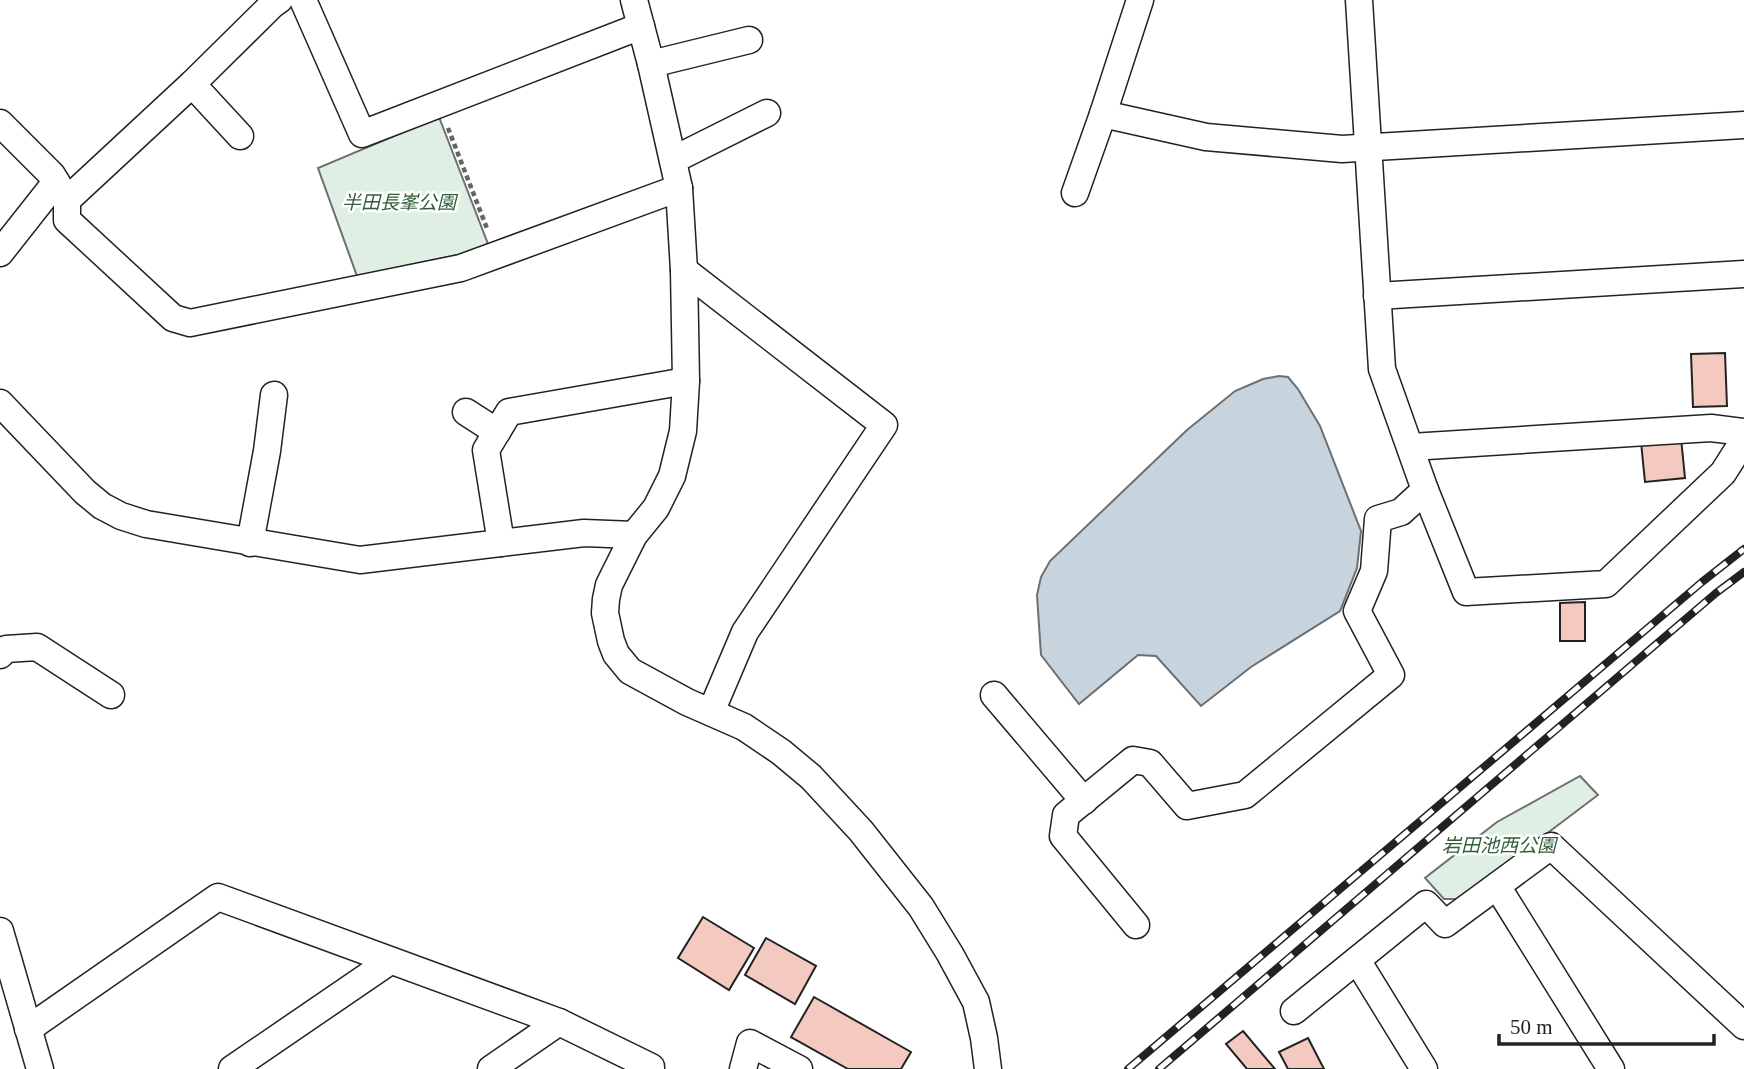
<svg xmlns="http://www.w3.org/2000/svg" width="1744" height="1069" viewBox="0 0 1744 1069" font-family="'Times New Roman','Noto Sans JP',serif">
<rect width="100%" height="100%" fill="#fff"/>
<g fill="#e0efe3" stroke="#6f6f6f" stroke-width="2">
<polygon points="439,117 488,244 457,255 357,276 318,168"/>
<polygon points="1580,776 1598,795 1460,899 1444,899 1425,878 1497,822"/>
</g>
<polygon fill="#c7d3dd" stroke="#6f6f6f" stroke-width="2" points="1279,376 1288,377 1298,389 1320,426 1361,531 1357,568 1340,611 1251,667 1201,706 1156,656 1138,655 1079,704 1041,655 1037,595 1041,577 1050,561 1187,430 1235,391 1263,379"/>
<g fill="#f3c9c0" stroke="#222" stroke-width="2">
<polygon points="1725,353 1727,406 1693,407 1691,354"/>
<polygon points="1681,438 1685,478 1645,482 1641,442"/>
<polygon points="1585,602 1585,641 1560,641 1560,603"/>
<polygon points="703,917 754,948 729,990 678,958"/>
<polygon points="766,938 816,966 795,1004 745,975"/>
<polygon points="814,997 911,1052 901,1069 848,1069 791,1037"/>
<polygon points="1243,1031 1275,1069 1247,1069 1226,1044"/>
<polygon points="1308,1038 1324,1069 1288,1069 1279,1052"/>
</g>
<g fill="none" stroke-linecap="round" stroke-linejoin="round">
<defs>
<g id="minor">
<polyline points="279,0 272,5 192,84 67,200 67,220 173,318 190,323 461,268 679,188"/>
<polyline points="303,0 362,134 641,26"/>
<polyline points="634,0 651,64 679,188 684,270 686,381 683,431 672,476 656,508 634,535 609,585 606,599 605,613 611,641 616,654 630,671 687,702 744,727 781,752 811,777 861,831 921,907 950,954 976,1002 984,1038 988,1069"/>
<polyline points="1359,0 1382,369 1425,490 1466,592 1606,584 1723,473 1744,440"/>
<polyline points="651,64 749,40"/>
<polyline points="192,84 240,136"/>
<polyline points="1103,114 1206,137 1342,149 1744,125"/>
<polyline points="0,123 52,175 67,200"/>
<polyline points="673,160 767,113"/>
<polyline points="1075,193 1103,114 1140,0"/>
<polyline points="0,253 56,182"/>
<polyline points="684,270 884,425 745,632 711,712"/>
<polyline points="1377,296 1744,274"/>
<polyline points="0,403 85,492 102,506 121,516 146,524 360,560 584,533 634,535"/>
<polyline points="466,412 497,432"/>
<polyline points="1411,447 1711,428 1744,432"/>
<polyline points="250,543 267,451 274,395"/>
<polyline points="501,543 486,450 509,412 686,381"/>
<polyline points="0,655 6,649 37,647 111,695"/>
<polyline points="994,695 1084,801"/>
<polyline points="1497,886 1611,1069"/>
<polyline points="1136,925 1063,836 1066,815 1133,760 1150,763 1187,806 1245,795 1391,675 1357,611 1374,571 1378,519 1401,512 1425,490"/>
<polyline points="0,931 40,1069"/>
<polyline points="1357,960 1424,1069"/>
<polyline points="1294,1011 1426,904 1445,924 1551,846 1744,1026"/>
<polyline points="28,1029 218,897 559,1022 651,1067 651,1069"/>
<polyline points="232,1069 390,961"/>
<polyline points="491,1069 559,1022"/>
<polyline points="743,1069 750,1043 799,1069"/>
</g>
</defs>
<use href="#minor" stroke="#222" stroke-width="29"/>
<polyline stroke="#646464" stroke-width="4.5" stroke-dasharray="5 3.5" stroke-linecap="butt" points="448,128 488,231"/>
<use href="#minor" stroke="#fff" stroke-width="26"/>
<defs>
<g id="rail">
<polyline points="1128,1069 1702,582 1744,549"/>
<polyline points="1159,1069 1716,593 1744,572"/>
</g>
</defs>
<use href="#rail" stroke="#222" stroke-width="8"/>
<use href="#rail" stroke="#fff" stroke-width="5" stroke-dasharray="16" stroke-linecap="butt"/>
</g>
<g text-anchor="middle" stroke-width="5" stroke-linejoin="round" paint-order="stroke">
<g font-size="19" font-style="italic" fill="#2f5e38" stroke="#fff">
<text x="399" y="209">半田長峯公園</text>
<text x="1499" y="852">岩田池西公園</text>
</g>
</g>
<path d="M1499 1034v10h215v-10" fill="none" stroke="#222222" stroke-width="3.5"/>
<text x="1510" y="1034" font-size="21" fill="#222222" stroke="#ffffff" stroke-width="5" paint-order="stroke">50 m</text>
</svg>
